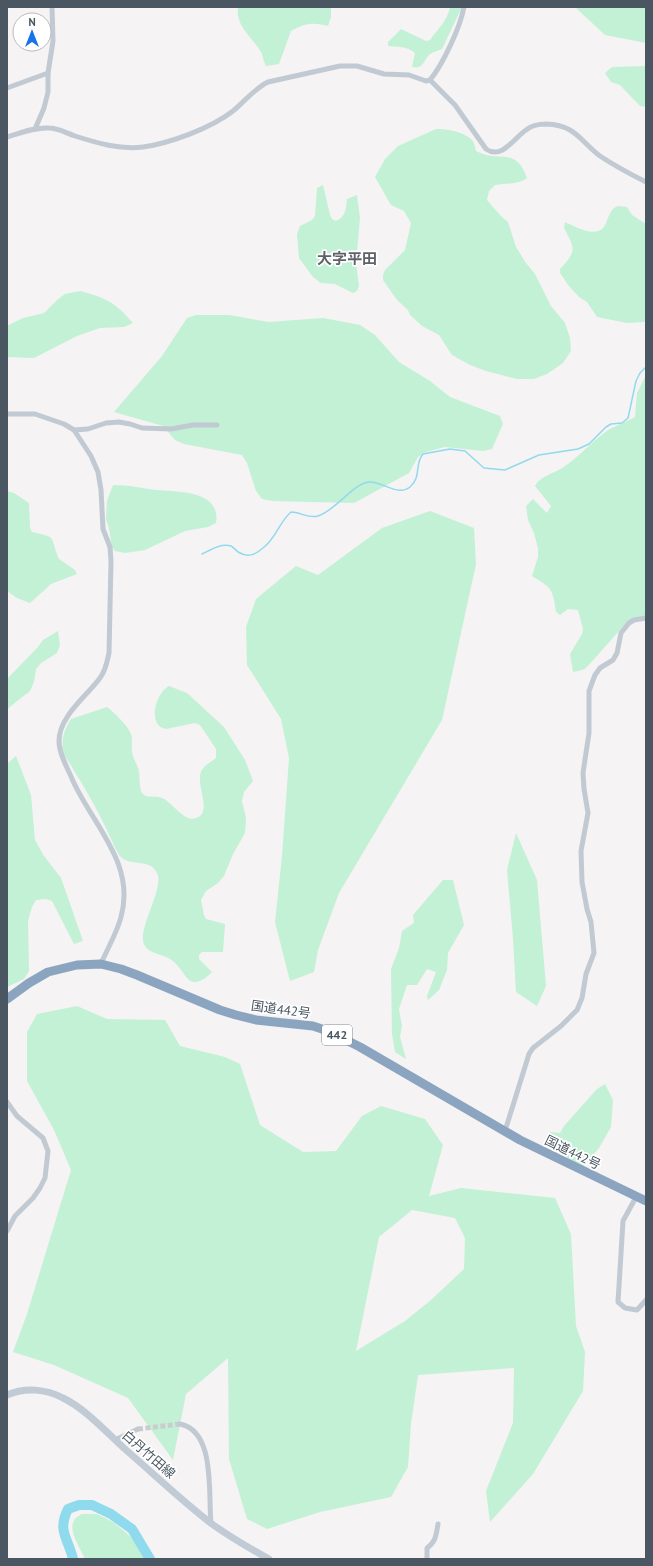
<svg xmlns="http://www.w3.org/2000/svg" width="653" height="1566" viewBox="0 0 653 1566" font-family="'PT Sans','Noto Sans JP',sans-serif">
<rect width="100%" height="100%" fill="#f5f3f3"/>
<g fill="#c3f1d5" fill-rule="evenodd">
<path d="M 238,7 L 331,7 L 331,17 L 328,26 C 312,22 305,23 291,31 L 279,64 L 266,66 C 264,62 263,58 262,54 C 254,38 235,27 238,7 Z"/>
<path d="M 450,7 L 462,7 L 442,49 C 438,51 432,52 429,55 C 423,61 424,69 412,67 L 415,53 C 407,46 397,47 388,46 L 388,42 L 401,29 L 426,41 L 430,40 C 437,30 448,20 450,7 Z"/>
<polygon points="575,7 646,7 646,43 605,35"/>
<polygon points="646,66 646,107 640,106 620,85 611,82 605,73 612,67"/>
<path d="M 436,129 C 447,129 461,131 471,139 C 474,141 475,147 476,151 C 500,164 515,145 527,178 C 518,185 506,183 495,185 L 489,191 L 487,200 L 501,216 L 508,222 L 516,247 L 526,263 L 535,274 L 551,306 L 565,323 L 570,338 L 571,351 L 563,363 L 547,374 L 534,379 L 517,379 L 486,371 L 470,365 L 452,355 L 439,335 L 422,326 L 410,315 L 408,310 L 397,300 L 383,280 L 383,275 L 385,270 L 405,250 L 411,223 L 404,211 L 391,205 L 375,177 L 385,159 L 398,146 Z"/>
<path d="M 323,185 L 330,215 L 332,219 L 336,221 C 346,217 346,208 347,199 L 357,195 L 360,218 L 356,263 L 359,286 L 357,291 L 353,293 L 335,284 L 321,283 L 313,277 L 299,258 L 297,234 L 300,226 L 312,220 L 315,216 L 317,188 Z"/>
<path d="M 618,206 L 627,207 L 632,215 L 646,224 L 646,321 L 644,322 L 627,323 L 597,317 L 587,302 L 579,297 L 569,286 L 560,273 L 560,269 C 577,251 575,249 564,228 L 565,222 C 576,227 595,238 604,227 C 606,224 607,220 608,218 C 611,212 612,208 618,206 Z"/>
<path d="M 80,291 C 106,298 115,302 133,323 L 124,327 L 100,328 L 77,336 L 34,358 L 7,357 L 7,326 L 23,318 L 44,313 L 57,300 L 65,294 Z"/>
<polygon points="196,315 229,315 269,322 323,318 360,325 375,335 399,362 430,381 450,397 500,416 503,424 492,449 483,451 445,447 426,452 418,457 409,473 354,503 272,501 262,499 256,491 247,463 242,455 184,444 175,440 163,426 114,412 162,356 187,318"/>
<path d="M 646,375 L 646,617 L 636,618 L 628,621 L 586,668 L 582,670 L 573,672 L 570,654 L 582,634 L 583,629 L 578,610 L 568,609 L 560,615 L 556,612 C 553,589 552,588 532,576 L 538,557 L 538,548 L 534,533 L 528,520 L 526,506 L 533,499 L 547,513 L 551,506 L 535,486 C 540,476 556,473 565,466 C 580,456 595,438 610,429 C 619,424 627,422 635,417 L 637,393 Z"/>
<path d="M 113,485 C 128,485 141,488 156,490 C 178,492 221,490 216,523 L 208,527 L 185,531 L 145,550 L 125,553 L 115,551 L 112,547 L 109,528 L 106,519 L 107,501 Z"/>
<path d="M 7,491 L 14,493 L 29,503 L 30,528 L 32,532 C 59,538 49,536 59,559 L 75,570 L 77,574 L 51,584 L 30,603 L 17,598 L 7,591 Z"/>
<polygon points="430,511 474,528 476,564 442,720 339,893 318,950 314,972 290,981 275,922 282,856 289,758 281,719 247,665 246,627 256,599 296,566 318,575 382,528"/>
<polygon points="58,631 60,645 57,653 41,663 36,669 34,682 30,691 7,709 7,679 38,647 43,640"/>
<path d="M 169,686 L 187,693 L 224,727 L 245,760 L 253,781 L 244,792 L 242,801 L 246,818 L 245,833 L 233,854 L 224,876 L 218,883 L 206,891 L 201,900 L 204,915 L 206,919 L 225,924 L 223,952 L 202,952 L 199,955 L 199,959 L 212,972 C 206,979 194,987 187,978 C 182,972 179,966 173,961 C 165,954 151,955 145,946 C 135,932 165,889 157,873 C 150,858 132,867 121,857 C 116,852 108,831 104,824 C 95,805 84,787 73,769 C 70,763 64,756 63,750 C 61,738 65,729 71,719 L 107,707 C 113,711 129,727 131,734 C 133,739 131,746 132,752 C 133,759 138,765 139,772 C 140,778 139,788 142,793 C 146,799 156,795 162,798 C 173,802 186,827 200,816 C 210,808 196,784 201,772 C 203,766 211,762 216,758 L 216,749 L 200,725 L 195,723 L 166,729 C 147,726 155,693 169,686 Z"/>
<polygon points="16,756 31,795 35,840 44,856 61,878 83,941 74,944 52,901 46,899 36,900 32,907 28,921 29,971 24,979 7,987 7,764"/>
<polygon points="516,833 537,880 546,986 537,1006 516,992 513,939 507,870"/>
<polygon points="443,880 453,880 464,925 448,953 447,970 439,990 428,1000 427,996 436,972 427,969 417,985 407,985 399,1009 402,1026 400,1037 406,1059 395,1052 392,1034 391,969 399,948 402,931 414,923 413,915"/>
<path d="M 77,1006 L 107,1019 L 165,1020 L 180,1046 L 225,1057 L 240,1064 L 260,1125 L 303,1152 L 336,1151 L 362,1116 L 381,1106 L 425,1119 L 443,1145 L 429,1196 L 461,1188 L 555,1198 L 571,1234 L 576,1326 L 585,1352 L 583,1391 L 533,1474 L 490,1522 L 486,1491 L 513,1423 L 514,1368 L 418,1375 L 411,1424 L 408,1467 L 391,1497 L 320,1512 L 267,1529 L 247,1519 L 229,1459 L 228,1358 L 186,1394 L 173,1460 L 128,1398 L 54,1365 L 13,1352 L 27,1314 L 71,1170 L 54,1130 L 27,1081 L 27,1032 L 37,1014 ZM 412,1210 L 455,1218 L 465,1238 L 464,1269 L 431,1300 L 405,1321 L 356,1351 L 379,1237 Z"/>
<polygon points="605,1084 613,1100 611,1127 599,1148 583,1167 545,1144 550,1132 560,1133 564,1126 597,1089"/>
<path d="M 82,1514 L 97,1514 L 113,1522 L 137,1542 L 145,1559 L 85,1559 C 80,1546 61,1523 82,1514 Z"/>
</g>
<g fill="none" stroke-linecap="round" stroke-linejoin="round">
<path stroke="#90daee" stroke-width="1.5" d="M 202,554 C 210,550 221,543 231,546 C 233,547 236,550 238,552 C 248,558 255,555 263,548 C 276,539 279,522 291,512 C 300,512 309,519 318,516 C 335,511 354,483 369,482 C 382,481 398,497 410,487 C 422,477 414,464 423,454 L 450,449 L 465,451 L 484,468 L 505,470 L 539,455 L 578,449 L 589,444 L 606,427 L 611,424 L 622,423 L 628,418 L 636,381 L 640,373 L 646,367"/>
<path stroke="#90daee" stroke-width="10" d="M 73,1559 C 68,1538 57,1531 68,1509 L 79,1505 L 92,1505 L 111,1514 L 132,1529 L 150,1559"/>
<polyline stroke="#caccce" stroke-width="5" stroke-dasharray="5 2.5" stroke-linecap="butt" points="138,1429 180,1424"/>
<g stroke="#c1cad2" stroke-width="5">
<path d="M 430,80 C 443,64 460,28 464,7"/>
<polyline points="7,88 48,73"/>
<polyline points="35,129 44,108 48,92 48,73 53,41 52,7"/>
<path d="M 7,137 C 20,133 35,127 49,128 C 58,128 66,133 75,136 C 97,143 120,150 143,147 C 171,143 211,128 233,111 C 245,101 254,89 268,82 L 340,66 L 357,66 L 384,74 L 409,75 L 426,81 L 430,80 L 455,105 L 486,149 C 502,160 514,138 526,130 C 532,125 540,124 546,124 C 576,125 580,141 600,156 C 615,166 630,174 646,182"/>
<path d="M 7,414 L 35,414 L 64,424 L 74,430 L 91,456 L 98,472 L 101,490 L 103,529 L 110,547 L 111,561 L 109,653 C 107,662 106,670 100,678 C 87,696 59,716 59,741 C 59,754 68,769 73,781 C 93,825 136,864 121,917 C 117,933 107,949 101,964"/>
<polyline points="74,430 88,429 106,423 119,422 130,424 142,428 171,429 193,425 217,425"/>
<polyline points="7,1102 17,1116 43,1138 48,1151 45,1178 40,1188 33,1198 15,1216 7,1231"/>
<polyline points="505,1131 529,1054 533,1048 561,1026 577,1010 582,998 586,974 594,953 591,922 587,909 582,882 581,851 588,813 584,789 583,773 589,733 589,691 595,675 600,668 613,660 617,653 621,633 629,623 634,620 646,618"/>
<polyline points="636,1197 623,1221 618,1302 625,1308 637,1310 646,1300"/>
<path d="M 180,1424 C 216,1431 208,1495 211,1523"/>
<polyline points="115,1440 138,1429"/>
<path d="M 427,1559 L 427,1548 C 436,1542 436,1535 438,1524"/>
</g>
<path stroke="#c1cbd6" stroke-width="7" d="M 7,1395 C 25,1387 46,1389 63,1398 C 86,1409 107,1433 126,1450 C 155,1475 182,1501 212,1524 C 230,1537 249,1548 269,1559"/>
<polyline stroke="#8ba5c1" stroke-width="9" points="7,999 29,983 48,972 77,965 101,964 121,969 137,975 220,1010 236,1015 256,1020 313,1026 328,1031 360,1047 520,1140 646,1201"/>
</g>
<g text-anchor="middle" stroke-width="3.5" stroke-linejoin="round" paint-order="stroke">
<rect fill="#fff" stroke="#808990" stroke-width="1" x="322" y="1025" width="30" height="20" rx="3"/>
<g font-size="12" font-weight="bold" fill="#4a5661">
<text x="337" y="1039">442</text>
</g>
<g font-size="13" fill="#4a5661" stroke="#fff">
<text transform="translate(281 1009) rotate(8)" y="5">国道442号</text>
<text transform="translate(573 1152) rotate(26)" y="5">国道442号</text>
<text transform="translate(149 1454) rotate(41)" y="5">白丹竹田線</text>
</g>
<g font-size="15" font-weight="bold" fill="#5f6368" stroke="#fff">
<text x="347" y="264">大字平田</text>
</g>
</g>
<rect width="653" height="1566" fill="none" stroke="#4a5661" stroke-width="16"/>
<g transform="translate(32 32)"><circle r="19" fill="#ffffff" stroke="#b7bbc0"/>
<path d="M0-3L7 15L0 10L-7 15Z" fill="#1a73e8"/>
<text y="-6" font-size="11" font-weight="bold" text-anchor="middle" fill="#4a5661">N</text>
</g>
</svg>
